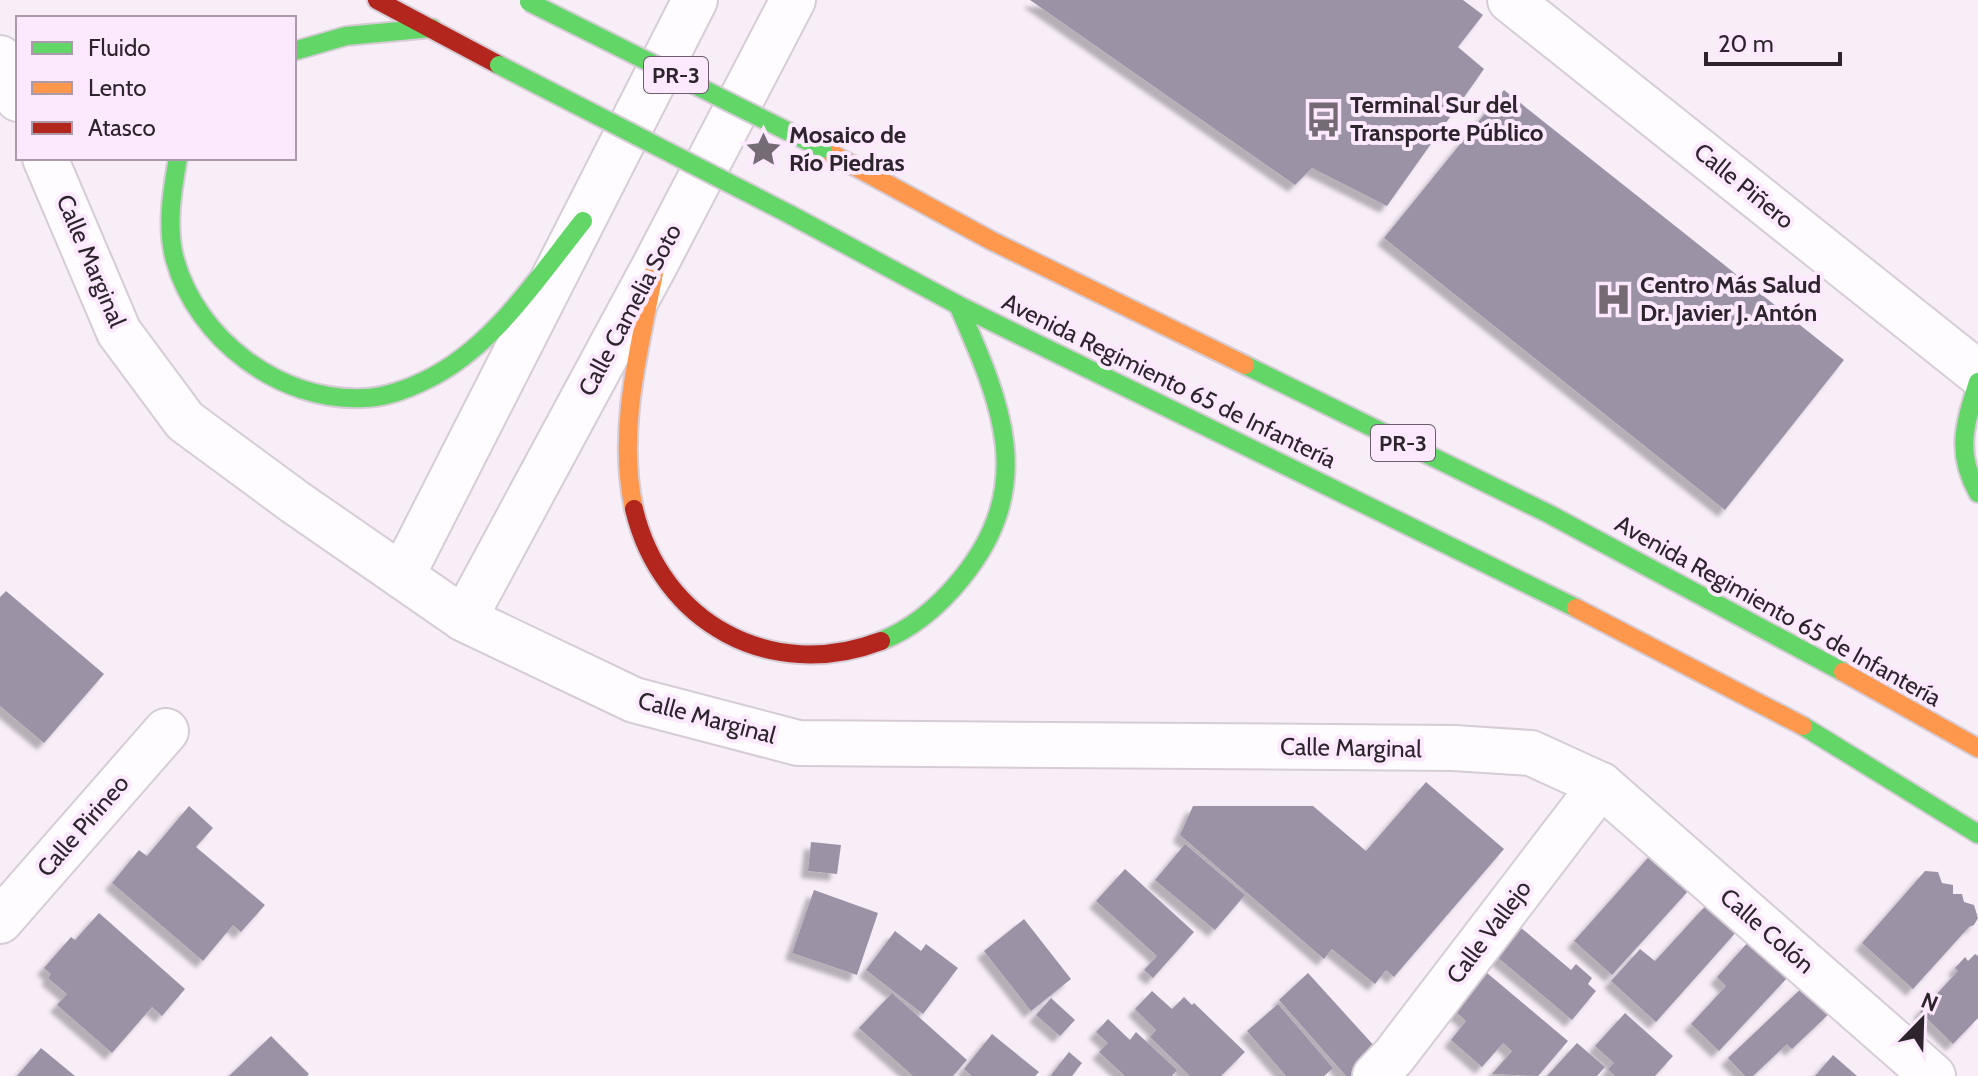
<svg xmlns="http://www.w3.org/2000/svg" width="1978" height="1076" viewBox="0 0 1978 1076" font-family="Cabin,sans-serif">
<defs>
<filter id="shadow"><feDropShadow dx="-7" dy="7" stdDeviation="2" flood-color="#0004"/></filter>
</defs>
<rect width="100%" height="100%" fill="#f8eef8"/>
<g fill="#9b93a5" filter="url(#shadow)">
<polygon points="1030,0 1463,0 1483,15 1458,47 1484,69 1387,206 1312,168 1295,185"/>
<polygon points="1504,90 1844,360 1725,510 1384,238"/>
<polygon points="6,591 104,674 44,743 0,706 0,597"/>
<polygon points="1426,782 1504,849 1394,977 1386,970 1375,984 1332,949 1324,959 1180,835 1193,806 1313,806 1366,851"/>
<polygon points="189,806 213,828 196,847 265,905 241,932 233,925 203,961 112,883 139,850 147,856"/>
<polygon points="811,842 841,845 837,874 808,871"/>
<polygon points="1185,844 1245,895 1215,930 1155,880"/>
<polygon points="1655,850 1691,888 1612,975 1574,941"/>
<polygon points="1125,869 1194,932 1153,978 1144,970 1157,956 1096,901"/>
<polygon points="1925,871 1938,872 1942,883 1953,885 1953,894 1962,894 1964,902 1974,905 1978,918 1974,925 1969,927 1913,989 1862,943"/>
<polygon points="814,890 878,913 857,975 792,953"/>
<polygon points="1708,903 1738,930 1656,1022 1611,981 1640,949 1655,961"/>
<polygon points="99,913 185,989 162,1016 152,1007 112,1053 57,1005 67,994 48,978 51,974 44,968 71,937 75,940"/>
<polygon points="1024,919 1071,979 1031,1011 984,951"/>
<polygon points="1520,927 1571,970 1576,964 1592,978 1588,984 1596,991 1572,1020 1496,956"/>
<polygon points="895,931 921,951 926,944 958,968 923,1014 866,970"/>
<polygon points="1749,941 1788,977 1719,1051 1691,1024 1726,986 1717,977"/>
<polygon points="1975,954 1978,956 1978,1018 1953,1044 1920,1012 1958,971 1955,968 1965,957 1968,961"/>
<polygon points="1474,962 1568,1041 1538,1076 1492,1074 1512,1051 1503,1043 1482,1067 1451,1040 1466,1021 1447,1004"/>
<polygon points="1308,973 1377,1049 1353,1076 1346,1076 1279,1000"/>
<polygon points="1806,984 1832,1011 1792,1049 1787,1044 1753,1076 1745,1076 1728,1058"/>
<polygon points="1152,991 1172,1009 1184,997 1192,1005 1194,1003 1245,1052 1221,1076 1190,1076 1150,1037 1156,1030 1135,1009"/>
<polygon points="892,993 967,1060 953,1076 913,1076 859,1028"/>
<polygon points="1051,998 1075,1020 1060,1036 1036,1015"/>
<polygon points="1278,1004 1333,1068 1324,1076 1286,1076 1247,1031"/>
<polygon points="1625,1013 1673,1056 1655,1076 1615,1076 1608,1069 1614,1063 1595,1046"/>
<polygon points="1108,1019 1130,1040 1136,1032 1177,1070 1172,1076 1125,1076 1099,1052 1108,1043 1096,1032"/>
<polygon points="992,1034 1039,1072 1035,1076 972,1076 964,1069"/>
<polygon points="271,1036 309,1074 307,1076 229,1076"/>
<polygon points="1577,1043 1605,1067 1597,1076 1547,1076"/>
<polygon points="41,1048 75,1076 17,1076"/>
<polygon points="1069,1052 1082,1063 1072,1076 1052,1076 1051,1075"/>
<polygon points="1833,1055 1857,1076 1815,1076"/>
</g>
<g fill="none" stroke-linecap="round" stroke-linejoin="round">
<defs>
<g id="street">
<polyline points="1510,0 1978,373"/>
<polyline points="0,58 18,99"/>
<polyline points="45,158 119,332 185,421 295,502 464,619 634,700 798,743 1454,748 1531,753 1601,785 1933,1076"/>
<polyline points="402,576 695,0"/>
<polyline points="464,619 656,263 793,0"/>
<polyline points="0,921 166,731"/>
<polyline points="1375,1076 1394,1056 1601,785"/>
</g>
<g id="fast">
<polyline points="294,51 346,36 432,28"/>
<path d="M 178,158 C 172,191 166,228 175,260 C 197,339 280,402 363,398 C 383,398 408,389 426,380 C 493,348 538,277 583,221"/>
<polyline points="789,214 958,305 1576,608"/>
<polyline points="1245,365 1549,514 1843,672"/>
<path d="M 1978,382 C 1965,424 1955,452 1978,493"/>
<path d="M 881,641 C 914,628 939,606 961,579 C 1038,485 1001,403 958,305"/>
<polyline points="1803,726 1978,834"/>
</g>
<g id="slow">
<polyline points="823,149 992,241 1245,365"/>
<path d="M 634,509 C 616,429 641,342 656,263"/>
<polyline points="1576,608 1803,726"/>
<polyline points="1843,672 1978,748"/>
</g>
<g id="jam">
<polyline points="377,0 499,65"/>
<path d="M 634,509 C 661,623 771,683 881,641"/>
</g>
</defs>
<use href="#street" stroke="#d6ccd6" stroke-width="48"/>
<use href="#fast" stroke="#d6ccd6" stroke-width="22"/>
<use href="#slow" stroke="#d6ccd6" stroke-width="22"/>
<use href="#jam" stroke="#d6ccd6" stroke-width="22"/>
<use href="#street" stroke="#fefcfe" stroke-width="44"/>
<use href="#fast" stroke="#63d668" stroke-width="18"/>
<use href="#slow" stroke="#ff974d" stroke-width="18"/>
<use href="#jam" stroke="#b3261e" stroke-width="18"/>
<defs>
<g id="fast-bridge">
<polyline points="529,2 823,149"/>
<polyline points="499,65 789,214"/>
</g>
</defs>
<use href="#fast-bridge" stroke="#d6ccd6" stroke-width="22" stroke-linecap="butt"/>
<use href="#fast-bridge" stroke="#63d668" stroke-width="18"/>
</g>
<defs>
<symbol id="bus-bare" viewBox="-9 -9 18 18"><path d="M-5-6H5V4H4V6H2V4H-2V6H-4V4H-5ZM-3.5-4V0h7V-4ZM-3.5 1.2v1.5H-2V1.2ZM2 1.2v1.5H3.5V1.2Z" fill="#746b74" stroke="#fde9fd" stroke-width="2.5" paint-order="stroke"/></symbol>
<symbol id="sight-bare" viewBox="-9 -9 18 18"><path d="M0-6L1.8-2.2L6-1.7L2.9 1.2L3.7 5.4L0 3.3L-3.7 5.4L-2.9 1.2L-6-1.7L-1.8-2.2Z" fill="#746b74" stroke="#fde9fd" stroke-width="2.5" paint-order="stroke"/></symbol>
<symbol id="hospital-bare" viewBox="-9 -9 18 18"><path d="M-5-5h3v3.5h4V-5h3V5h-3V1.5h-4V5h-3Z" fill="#746b74" stroke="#fde9fd" stroke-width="2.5" paint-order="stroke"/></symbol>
</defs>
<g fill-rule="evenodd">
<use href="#bus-bare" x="1298" y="94" width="51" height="51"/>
<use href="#sight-bare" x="738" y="124" width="51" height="51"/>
<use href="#hospital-bare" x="1588" y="274" width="51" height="51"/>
</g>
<g text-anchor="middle" stroke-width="8" stroke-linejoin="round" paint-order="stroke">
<g fill="#fde9fd" stroke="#6b5f6b" stroke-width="2">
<rect x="644" y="57" width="64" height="36" rx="6"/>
<rect x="1371" y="425" width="64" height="36" rx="6"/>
</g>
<g font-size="22" font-weight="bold" fill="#2d242d">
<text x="676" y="83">PR-3</text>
<text x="1403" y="451">PR-3</text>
</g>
<g font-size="24" font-weight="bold" fill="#2d242d" stroke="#fde9fd" text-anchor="start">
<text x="1350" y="113">Terminal Sur del<tspan x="1350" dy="28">Transporte Público</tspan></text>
<text x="789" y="143">Mosaico de<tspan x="789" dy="28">Río Piedras</tspan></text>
<text x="1640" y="293">Centro Más Salud<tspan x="1640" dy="28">Dr. Javier J. Antón</tspan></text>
</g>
<g font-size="24" fill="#2d242d" stroke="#fde9fd">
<text transform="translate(1744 186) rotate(39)" y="8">Calle Piñero</text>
<text transform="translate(91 261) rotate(67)" y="8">Calle Marginal</text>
<text transform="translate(630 310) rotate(-62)" y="8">Calle Camelia Soto</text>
<text transform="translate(1169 381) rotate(26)" y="8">Avenida Regimiento 65 de Infantería</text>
<text transform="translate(1778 611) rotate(29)" y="8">Avenida Regimiento 65 de Infantería</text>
<text transform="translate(707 718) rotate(15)" y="8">Calle Marginal</text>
<text transform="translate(1351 748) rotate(1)" y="8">Calle Marginal</text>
<text transform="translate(83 826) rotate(-49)" y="8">Calle Pirineo</text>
<text transform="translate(1767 931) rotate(41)" y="8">Calle Colón</text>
<text transform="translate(1489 932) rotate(-53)" y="8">Calle Vallejo</text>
</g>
</g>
<rect x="16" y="16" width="280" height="144" fill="#fde9fd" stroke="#aa9aaa" stroke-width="2"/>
<rect x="32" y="42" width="40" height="12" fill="#63d668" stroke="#aa9aaa" stroke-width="2"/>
<text x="88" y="56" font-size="24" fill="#2d242d">Fluido</text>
<rect x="32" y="82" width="40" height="12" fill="#ff974d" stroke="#aa9aaa" stroke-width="2"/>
<text x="88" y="96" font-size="24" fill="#2d242d">Lento</text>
<rect x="32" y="122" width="40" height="12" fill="#b3261e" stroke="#aa9aaa" stroke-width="2"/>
<text x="88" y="136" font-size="24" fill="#2d242d">Atasco</text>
<g transform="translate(1922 1020) rotate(23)" stroke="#fde9fd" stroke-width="6" paint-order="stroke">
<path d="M0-6L14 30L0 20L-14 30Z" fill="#2d242d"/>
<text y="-12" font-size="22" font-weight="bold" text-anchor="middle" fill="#2d242d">N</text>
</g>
<path d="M1706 52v12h134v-12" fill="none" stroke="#2d242d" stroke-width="4"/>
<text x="1718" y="52" font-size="24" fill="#2d242d" stroke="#fde9fd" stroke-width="6" paint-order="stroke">20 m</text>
</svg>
